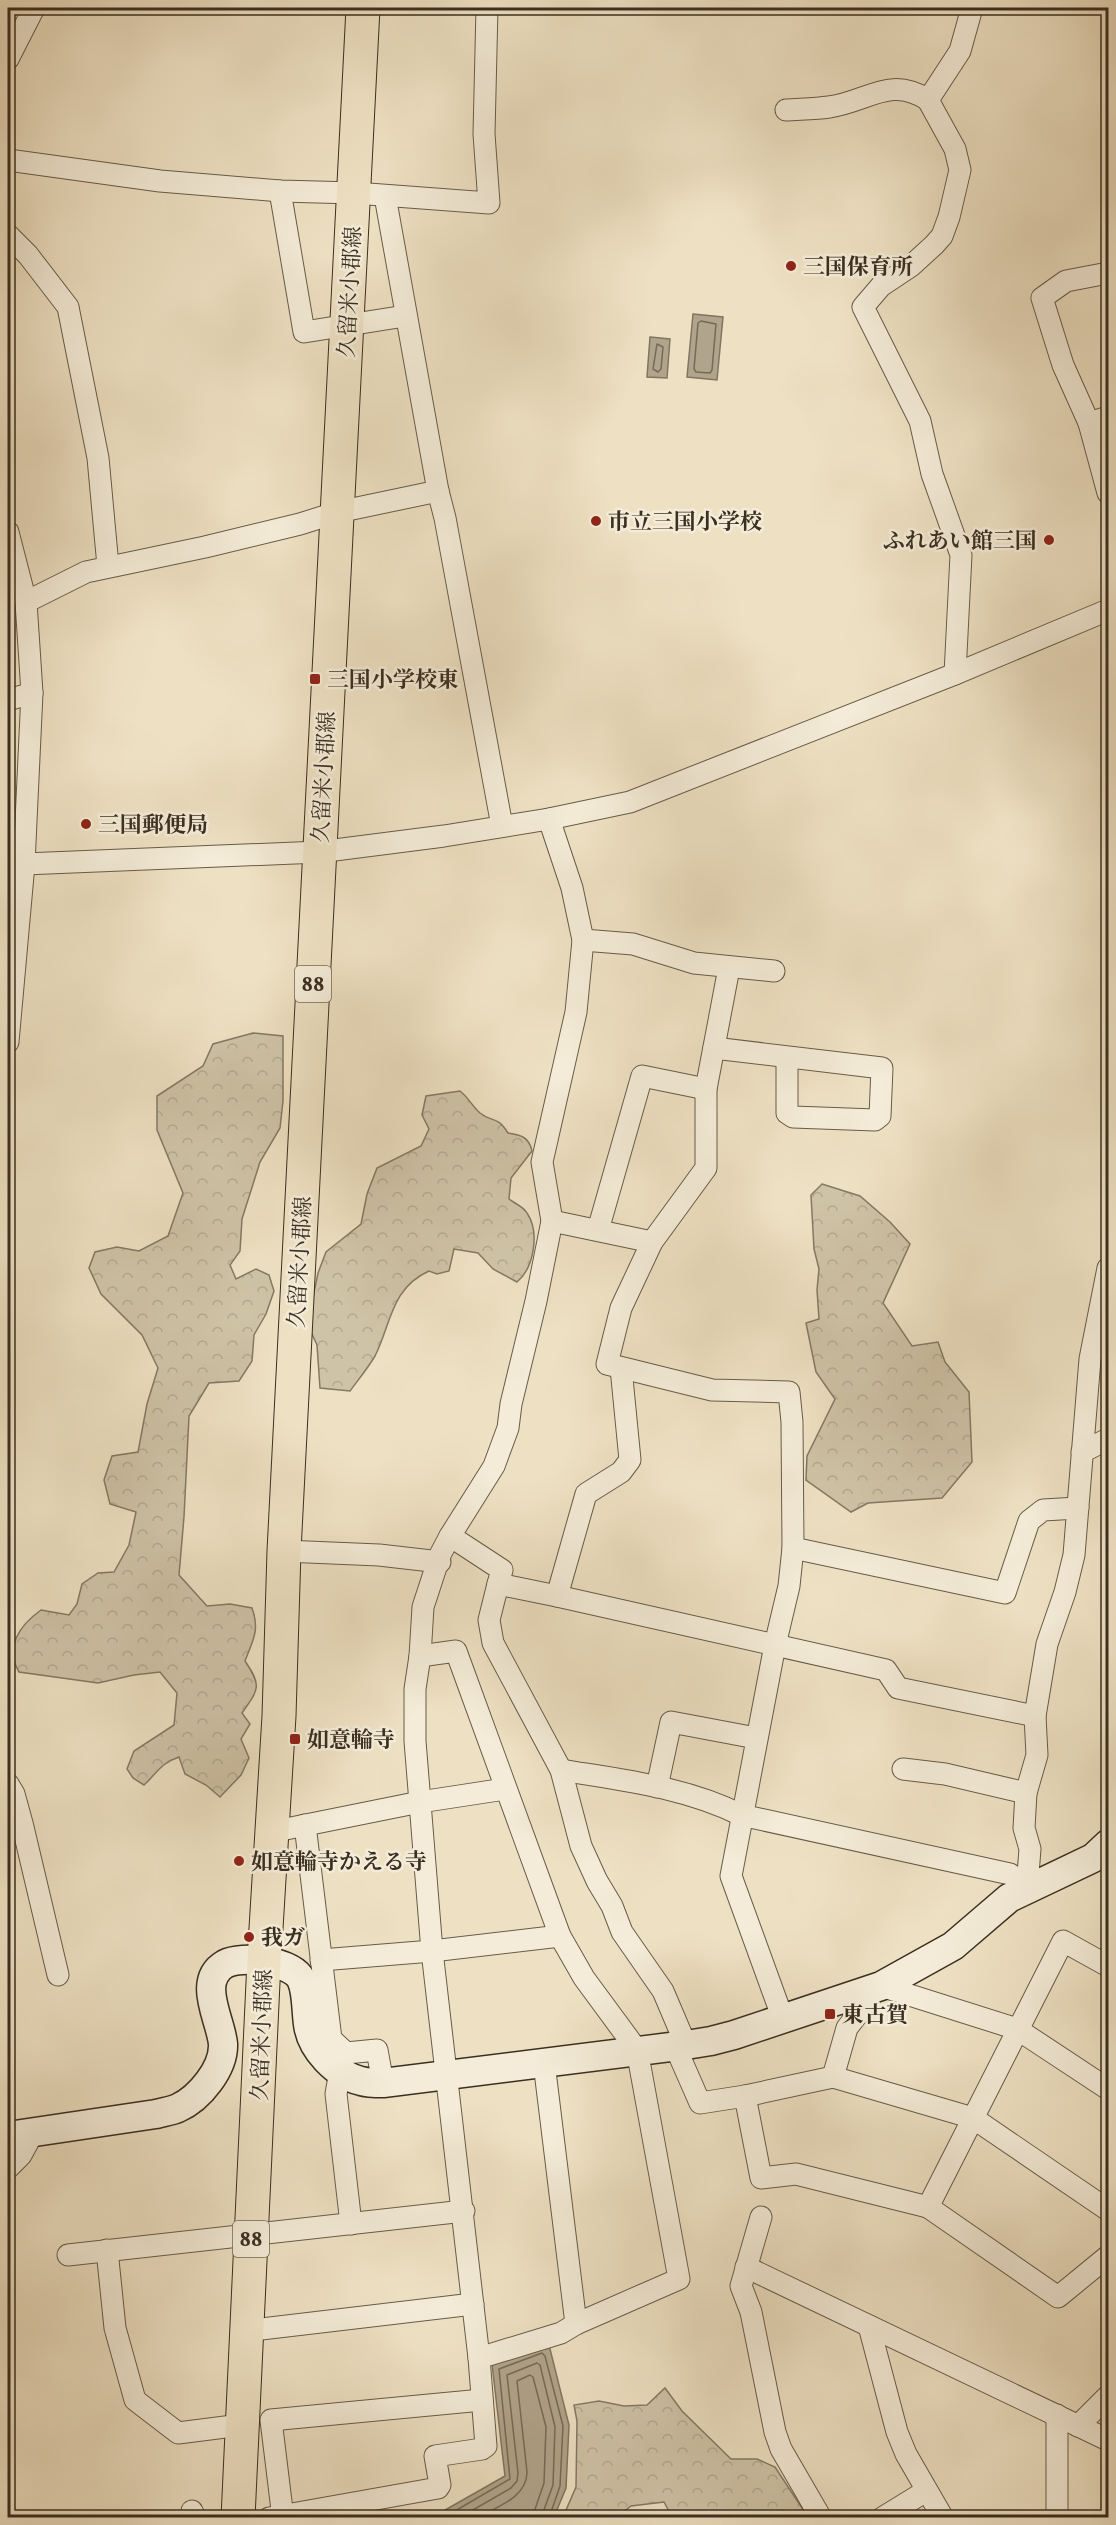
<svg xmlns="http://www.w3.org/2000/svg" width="1116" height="2525" viewBox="0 0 1116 2525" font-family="Vollkorn,'Noto Serif JP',serif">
<defs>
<pattern id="forest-crowns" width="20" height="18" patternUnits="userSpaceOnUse" patternTransform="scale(1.5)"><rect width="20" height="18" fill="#cfc3a7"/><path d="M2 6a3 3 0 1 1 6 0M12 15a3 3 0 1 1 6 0" fill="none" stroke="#b2a88f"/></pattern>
</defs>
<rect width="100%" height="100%" fill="#eee1c3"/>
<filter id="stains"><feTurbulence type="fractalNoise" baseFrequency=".00333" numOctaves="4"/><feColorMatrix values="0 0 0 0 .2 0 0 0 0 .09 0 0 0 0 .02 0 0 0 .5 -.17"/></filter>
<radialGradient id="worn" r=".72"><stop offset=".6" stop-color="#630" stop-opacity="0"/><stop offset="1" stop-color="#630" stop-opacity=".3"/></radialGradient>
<g fill="url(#forest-crowns)" stroke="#847964" stroke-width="1.5">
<path d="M 253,1033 L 283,1036 L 283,1101 L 280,1128 L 260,1162 L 242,1219 L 240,1251 L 230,1265 L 236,1279 L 256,1269 L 269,1275 L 274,1291 L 266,1314 L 254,1335 L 252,1361 L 239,1381 L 209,1383 L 189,1416 L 184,1517 L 179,1575 L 207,1606 L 230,1604 L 252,1608 C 260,1630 253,1640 245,1661 C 262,1686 259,1689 242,1713 L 250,1724 L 241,1739 L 249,1758 L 241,1775 L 220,1797 L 206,1785 L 185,1774 L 179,1757 C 161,1763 158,1772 144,1785 L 133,1778 L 127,1769 L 134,1751 L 174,1725 L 177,1693 L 160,1672 L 134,1675 L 98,1683 L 19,1672 C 4,1647 20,1625 41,1610 L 69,1615 L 77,1604 L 82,1584 L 98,1573 L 114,1572 L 129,1545 L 136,1512 L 110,1504 L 104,1480 L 112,1456 L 138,1452 L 147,1404 L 158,1368 L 142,1335 L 101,1294 L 89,1268 L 95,1252 L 117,1247 L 139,1251 L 168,1236 L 183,1193 L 157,1130 L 157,1096 L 203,1066 L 213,1044 Z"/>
<path d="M 460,1091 C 468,1097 472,1106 480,1113 C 492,1123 497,1115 508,1133 C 521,1135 529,1137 532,1151 L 511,1178 L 509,1199 C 514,1203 524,1207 527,1213 C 540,1232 534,1268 517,1282 L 493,1269 L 478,1253 L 454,1249 L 449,1271 L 437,1274 L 429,1271 C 391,1288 391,1324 375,1356 C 368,1368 358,1380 350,1391 L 320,1388 L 317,1345 L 311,1332 L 310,1312 L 318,1273 L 326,1252 L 361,1224 L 367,1194 L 377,1168 L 421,1146 L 429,1129 L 422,1115 L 426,1096 Z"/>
<polygon points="822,1184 860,1196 890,1222 910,1244 883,1303 912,1346 938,1342 945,1362 969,1392 972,1462 942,1498 868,1503 851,1512 806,1480 807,1456 835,1399 816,1372 806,1323 819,1319 817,1290 819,1269 814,1249 811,1195"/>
<polygon points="665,2388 682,2411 731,2459 757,2459 775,2467 808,2517 672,2517 664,2502 631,2506 617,2517 563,2517 576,2487 577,2421 574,2405 599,2401 624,2406 647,2405"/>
</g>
<g fill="#b1a48c" stroke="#817561" stroke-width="1.5">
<polygon points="693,314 723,317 717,380 687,377"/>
<polygon points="650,337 670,339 667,378 647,377"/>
<polygon points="549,2345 569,2425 566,2488 554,2517 431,2518 505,2476 492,2364"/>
</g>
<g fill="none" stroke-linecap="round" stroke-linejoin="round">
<g stroke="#766a56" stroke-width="1.5">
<polygon points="701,321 716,324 712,370 710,373 696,372 694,369 698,323"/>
<polygon points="657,344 663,347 661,369 658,372 653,369"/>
<polyline points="443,2518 510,2479 499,2369 542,2353 545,2356 563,2426 560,2486 549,2518"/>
<polyline points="459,2518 511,2488 517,2481 518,2473 507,2375 537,2363 540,2365 555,2427 553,2485 541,2518"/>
<path d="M 477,2518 C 496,2507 527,2498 527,2472 L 517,2381 L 530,2375 L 533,2377 L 546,2427 L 544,2483 L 532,2518"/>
</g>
<defs>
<g id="street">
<polyline points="8,59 34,8"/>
<path d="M 786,110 C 800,109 815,109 829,107 C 867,102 890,75 928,100"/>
<polyline points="8,160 160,181 280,191 355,193 489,203 484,134 487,8"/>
<polyline points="280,191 304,332 405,316"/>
<polyline points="385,196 438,491 445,518 502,826"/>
<polyline points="8,235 28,255 68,307 98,458 108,566"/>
<polyline points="1108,417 1089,423 1108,493"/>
<polyline points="1089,423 1063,365 1042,298 1066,281 1108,273"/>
<polyline points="8,532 26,602 32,693 24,864 8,1042"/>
<polyline points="26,602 86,572 205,547 300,524 338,512 438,491"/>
<polyline points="955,674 961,555 932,474 920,421 863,307 881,286 911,266 934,245 942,236 949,217 960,170 955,149 928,100 960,51 972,8"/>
<polyline points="8,700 32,693"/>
<polyline points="24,864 319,852 444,836 549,819 630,802 955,674 1108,610"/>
<polyline points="583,940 633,944 694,963 774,971"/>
<polyline points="729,968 706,1089 706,1168 652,1242 621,1308 607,1364 712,1390 789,1392 792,1422 793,1548 789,1586 775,1645 731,1876 783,2019"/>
<polyline points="714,1048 882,1068 880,1116 875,1120 793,1117 787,1113 787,1058"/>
<polyline points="552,1221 652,1242"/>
<polyline points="598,1230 642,1076 706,1089"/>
<polyline points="621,1368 630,1460 621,1472 586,1494 557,1596 886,1670 898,1688 1035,1716"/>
<polyline points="1082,1452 1108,1439"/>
<polyline points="450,1536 502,1570 498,1584 557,1596"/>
<polyline points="793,1548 1005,1593 1029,1521 1043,1510 1078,1508"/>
<polyline points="284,1551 379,1555 440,1562"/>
<polyline points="498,1584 489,1620 493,1643 561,1770 581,1846 597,1881 612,1906 622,1932 663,1991 686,2045"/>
<polyline points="903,1769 945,1774 1026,1793"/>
<path d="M 561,1770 C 621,1780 686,1787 741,1815 L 1010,1874 L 1027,1887"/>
<polyline points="8,1784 14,1794 22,1823 58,1975"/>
<polyline points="657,1787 671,1722 756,1738"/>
<polyline points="305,1825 331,2039 346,2053 377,2050 383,2083"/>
<polyline points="271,1832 420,1802 505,1789"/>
<polyline points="1027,1887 1030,1849 1024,1828 1026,1793 1037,1755 1035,1716 1047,1644 1065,1592 1074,1555 1090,1359 1108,1268"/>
<polyline points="321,1960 432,1951 560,1936"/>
<polyline points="881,1986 1017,2029 1108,2089"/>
<polyline points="867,1991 864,2006 847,2028 833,2077 973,2118 1108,2210"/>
<polyline points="675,2046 700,2103 745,2096 761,2178 796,2174 928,2207 1063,1941 1108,1966"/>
<polyline points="544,2063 576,2324"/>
<polyline points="340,2071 336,2094 351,2224"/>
<polyline points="745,2096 833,2077"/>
<polyline points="8,2168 21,2155 33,2133"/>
<polyline points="928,2207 1058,2297 1108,2256"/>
<polyline points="761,2217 741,2286 751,2312 775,2432 781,2449 821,2518"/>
<polyline points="107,2250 115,2328 135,2400 178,2433 241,2425"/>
<polyline points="68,2255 464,2211"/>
<polyline points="746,2267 1108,2440"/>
<polyline points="869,2326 897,2432 906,2454 943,2518"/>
<polyline points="245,2331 473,2304"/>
<polyline points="479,2358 432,1951 415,1741 415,1689 420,1656 423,1607 440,1555 450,1536 494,1466 508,1428 511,1404 536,1301 552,1221 542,1162 576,1012 583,940 572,888 549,819"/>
<polyline points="1078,2426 1108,2396"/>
<polyline points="192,2511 195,2518"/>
<polyline points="269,2518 438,2488 440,2485 435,2456 482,2449 486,2446 479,2358 561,2333 576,2324 679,2279 637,2050 584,1978 560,1936 456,1651 420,1656"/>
<polyline points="283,2518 271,2420 482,2400"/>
<polyline points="882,2518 926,2491"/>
<polyline points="1057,2518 1057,2415"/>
</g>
<path id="secondary" d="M 8,2136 L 156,2114 C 163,2112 172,2111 178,2108 C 200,2098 224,2068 223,2044 C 221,2020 196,1981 225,1964 C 242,1955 291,1961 301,1979 C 307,1991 306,2010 308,2024 C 311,2049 336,2075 361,2081 C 368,2083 376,2083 383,2083 L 686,2045 L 711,2041 L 734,2035 L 881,1986 L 953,1946 L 1009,1898 L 1093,1858 L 1108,1844"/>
<polyline id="primary" points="238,2518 264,1961 279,1716 284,1551 363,8"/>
</defs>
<use href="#street" stroke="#675c49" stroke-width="23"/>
<use href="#secondary" stroke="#3a2f20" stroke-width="31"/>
<use href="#primary" stroke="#3a2f20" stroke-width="35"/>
<use href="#street" stroke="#f4ecd8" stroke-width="21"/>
<use href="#secondary" stroke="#f4ecd8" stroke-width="28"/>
<use href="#primary" stroke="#eee1c3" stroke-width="33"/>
</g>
<g fill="#8f2418" stroke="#f4ecd8" stroke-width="2">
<circle cx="791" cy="266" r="6"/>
<circle cx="596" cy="521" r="6"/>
<circle cx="1049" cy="540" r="6"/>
<rect x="309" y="673" width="12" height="12" rx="3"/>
<circle cx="86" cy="824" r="6"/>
<rect x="289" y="1733" width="12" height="12" rx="3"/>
<circle cx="239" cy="1861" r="6"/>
<circle cx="249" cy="1937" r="6"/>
<rect x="824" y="2008" width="12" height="12" rx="3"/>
</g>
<g text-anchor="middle" stroke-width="5" stroke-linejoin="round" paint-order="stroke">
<g fill="#f4ecd8" stroke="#726857" stroke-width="1.5">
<rect x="295" y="966" width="36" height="36" rx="4.5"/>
<rect x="233" y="2221" width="36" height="36" rx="4.5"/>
</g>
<g font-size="21" font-weight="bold" fill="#3a2f20">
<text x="313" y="991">88</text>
<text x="251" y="2246">88</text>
</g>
<g font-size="22" font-weight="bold" fill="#3a2f20" stroke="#f4ecd8" text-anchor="start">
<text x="803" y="274">三国保育所</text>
<text x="608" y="529">市立三国小学校</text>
<text x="1037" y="548" text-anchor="end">ふれあい館三国</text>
<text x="327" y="687">三国小学校東</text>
<text x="98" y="832">三国郵便局</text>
<text x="307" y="1747">如意輪寺</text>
<text x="251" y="1869">如意輪寺かえる寺</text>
<text x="261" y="1945">我ガ</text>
<text x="842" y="2022">東古賀</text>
</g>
<g font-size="22" fill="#3a2f20" stroke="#f4ecd8">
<text transform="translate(349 292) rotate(-87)" y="8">久留米小郡線</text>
<text transform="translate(323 777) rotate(-87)" y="8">久留米小郡線</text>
<text transform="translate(299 1262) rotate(-87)" y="8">久留米小郡線</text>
<text transform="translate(261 2035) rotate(-88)" y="8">久留米小郡線</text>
</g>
</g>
<rect width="1116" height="2525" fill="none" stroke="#eee1c3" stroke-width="30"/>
<rect x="9" y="9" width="1098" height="2507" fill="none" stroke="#3a2f20" stroke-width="3"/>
<rect x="15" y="15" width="1086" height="2495" fill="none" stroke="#3a2f20" stroke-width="1.5"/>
<rect width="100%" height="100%" filter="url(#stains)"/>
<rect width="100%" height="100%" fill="url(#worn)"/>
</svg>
